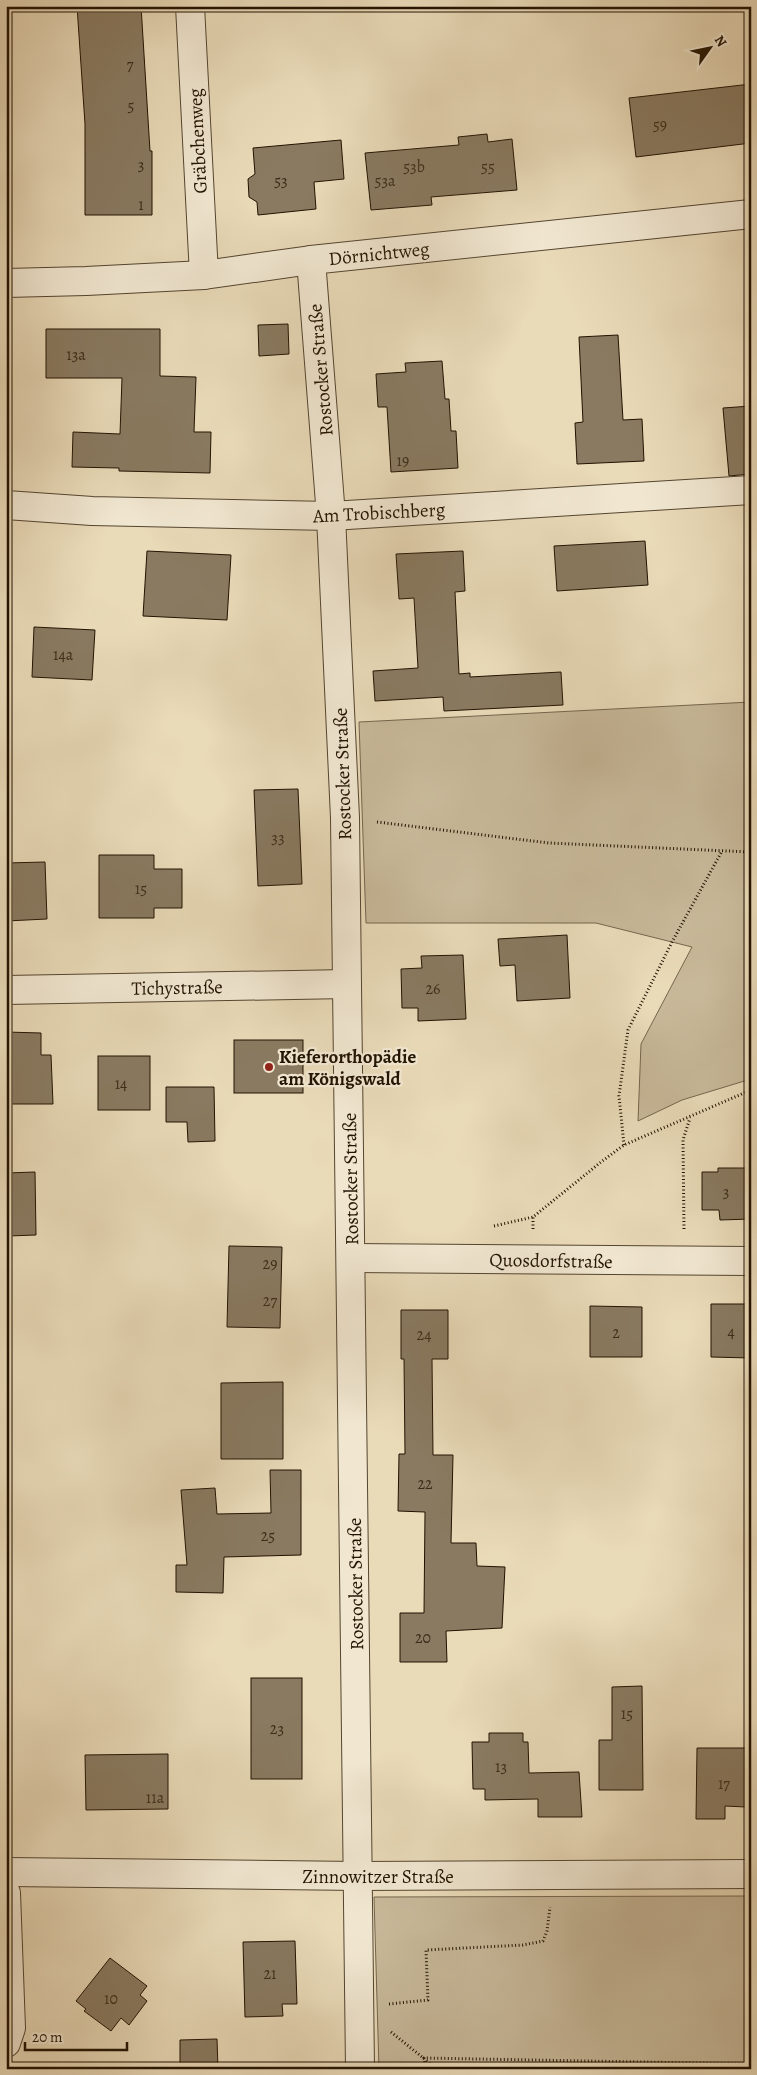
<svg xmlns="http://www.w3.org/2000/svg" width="757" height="2075" viewBox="0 0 757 2075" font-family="Alegreya,serif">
<rect width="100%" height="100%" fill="#e9dab8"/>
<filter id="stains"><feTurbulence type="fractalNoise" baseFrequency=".004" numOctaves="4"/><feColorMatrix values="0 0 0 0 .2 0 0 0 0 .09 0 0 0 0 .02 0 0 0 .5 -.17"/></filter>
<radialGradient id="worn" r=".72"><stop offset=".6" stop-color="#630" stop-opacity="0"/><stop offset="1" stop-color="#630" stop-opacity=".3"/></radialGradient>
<g fill="#c7b899" stroke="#74664e">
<polygon points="751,702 751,1079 682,1100 638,1121 641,1044 692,947 596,923 366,923 359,722"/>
<polygon points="751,1896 751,2069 379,2069 374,1897"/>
</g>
<g fill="#897a61" stroke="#221302">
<polygon points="77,6 141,6 150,151 152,151 152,215 85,215 85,124"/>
<polygon points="751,84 751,143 636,157 629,98"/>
<polygon points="487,134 488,142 512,139 517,190 431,197 432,205 371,210 365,153 459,145 458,137"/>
<polygon points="341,140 344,179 314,182 316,209 258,215 257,202 249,197 248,179 255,174 253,148"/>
<polygon points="288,324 289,354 259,356 258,325"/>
<polygon points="46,329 160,329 160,376 196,377 194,432 211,432 210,473 119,471 119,468 72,467 73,432 120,434 122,378 46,378"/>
<polygon points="618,335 623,420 642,419 644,461 577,464 575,423 583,422 579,337"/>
<polygon points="442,361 445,399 449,399 451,431 456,431 458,468 391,472 387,407 378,407 376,374 406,372 405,363"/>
<polygon points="751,406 751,474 729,476 723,408"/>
<polygon points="645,541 648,585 557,591 554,546"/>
<polygon points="147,551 231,555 227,620 143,616"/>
<polygon points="463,551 465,591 455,592 459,674 470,673 470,677 561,672 563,705 444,711 443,697 375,701 373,671 418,668 414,598 399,599 396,554"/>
<polygon points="34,627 95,630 92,680 32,677"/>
<polygon points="298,789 302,884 258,886 254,790"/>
<polygon points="99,855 154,855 154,869 182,869 182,908 154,908 154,918 99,918"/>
<polygon points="45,862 47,919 6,921 6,863"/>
<polygon points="567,935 570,998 517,1001 515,965 500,966 498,939"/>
<polygon points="463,955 466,1019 418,1021 418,1008 402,1008 401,969 422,968 421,956"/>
<polygon points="6,1032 41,1033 41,1055 51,1055 53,1104 6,1104"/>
<rect x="234" y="1040" width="69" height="53"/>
<rect x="98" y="1056" width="52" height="54"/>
<polygon points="166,1087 214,1087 215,1141 188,1142 187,1122 166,1122"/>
<polygon points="718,1168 751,1168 751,1219 720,1220 719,1210 702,1210 702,1172 718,1172"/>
<polygon points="35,1172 36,1235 8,1236 6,1173"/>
<polygon points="229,1246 282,1247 280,1328 227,1327"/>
<polygon points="711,1304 751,1304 751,1358 711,1357"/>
<polygon points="590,1306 642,1307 642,1357 590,1357"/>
<polygon points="401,1310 448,1310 448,1359 432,1359 433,1455 453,1455 451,1543 476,1543 477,1566 505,1567 502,1628 446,1631 447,1662 400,1662 400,1613 424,1613 425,1512 398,1511 399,1454 405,1454 404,1359 401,1359"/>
<polygon points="283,1382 283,1459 221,1459 221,1383"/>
<polygon points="270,1470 301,1470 301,1555 224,1557 223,1593 176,1592 176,1565 187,1565 181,1490 215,1488 217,1514 271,1513"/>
<rect x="251" y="1678" width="51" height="101"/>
<polygon points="642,1686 643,1790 599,1790 599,1740 612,1740 612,1687"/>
<polygon points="489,1733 523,1733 523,1742 528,1742 529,1773 579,1772 582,1817 538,1817 538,1799 485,1800 485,1789 473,1789 472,1742 489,1742"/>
<polygon points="697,1748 751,1748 751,1800 746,1800 746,1807 725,1806 725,1819 696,1819"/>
<polygon points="168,1754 168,1809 86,1810 85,1755"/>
<polygon points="295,1941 297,2004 282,2004 283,2016 245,2017 243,1942"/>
<polygon points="110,1958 147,1986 140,1995 147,2001 129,2025 121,2018 111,2031 84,2011 86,2009 76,2001"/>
<polygon points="217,2039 218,2069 180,2069 180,2040"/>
</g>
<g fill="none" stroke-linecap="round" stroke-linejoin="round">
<defs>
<g id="minor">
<polyline points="190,6 204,275"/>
<polyline points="311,260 331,516 345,818 360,2069"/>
<polyline points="6,283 86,281 204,275 311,260 751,214"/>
<polyline points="6,505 92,511 331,516 751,490"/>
<polyline points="6,990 347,984"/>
<polyline points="351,1258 751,1261"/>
<polyline points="6,1872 358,1876 751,1874"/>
<polyline points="6,1893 11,2028 6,2043"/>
</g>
</defs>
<use href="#minor" stroke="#544530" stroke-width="30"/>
<g stroke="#221302" stroke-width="3" stroke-dasharray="1 2.5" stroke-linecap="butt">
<polyline points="377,822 549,843 750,852"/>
<polyline points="624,1145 619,1096 628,1030 672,942 722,851"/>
<polyline points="494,1226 533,1217 601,1162 624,1145 751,1090"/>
<polyline points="533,1229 533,1217"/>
<polyline points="684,1229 683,1140 690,1118"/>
<polyline points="389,2004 428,2000 426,1950 523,1945 543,1941 547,1931 550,1907"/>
<polyline points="391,2032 437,2069"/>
<polyline points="672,2063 672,2069"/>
<polyline points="426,2069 424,2058 751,2064"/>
</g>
<use href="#minor" stroke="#f1e7d1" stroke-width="28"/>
</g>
<circle fill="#8f2418" stroke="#f1e7d1" stroke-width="2" cx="269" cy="1067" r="5"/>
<g text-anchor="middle" stroke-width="4.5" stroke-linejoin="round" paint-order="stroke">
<g font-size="16" fill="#3c2d1a">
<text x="130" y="70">7</text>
<text x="131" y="111">5</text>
<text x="660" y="130">59</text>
<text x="141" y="170">3</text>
<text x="414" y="172">53b</text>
<text x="488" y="172">55</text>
<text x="281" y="186">53</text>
<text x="385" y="186">53a</text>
<text x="141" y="210">1</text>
<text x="76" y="360">13a</text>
<text x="403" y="466">19</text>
<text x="63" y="660">14a</text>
<text x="278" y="843">33</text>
<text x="141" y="894">15</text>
<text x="433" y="994">26</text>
<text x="121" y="1089">14</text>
<text x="726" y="1197">3</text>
<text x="270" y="1269">29</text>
<text x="270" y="1306">27</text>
<text x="731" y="1337">4</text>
<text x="616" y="1338">2</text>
<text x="424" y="1340">24</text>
<text x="425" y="1489">22</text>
<text x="268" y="1541">25</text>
<text x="423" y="1643">20</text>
<text x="627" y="1719">15</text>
<text x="277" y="1734">23</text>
<text x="501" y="1772">13</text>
<text x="724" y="1789">17</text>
<text x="155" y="1803">11a</text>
<text x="270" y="1979">21</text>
<text x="111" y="2004">10</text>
</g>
<g font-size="19" fill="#221302" stroke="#f1e7d1">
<text transform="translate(197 141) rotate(-93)" y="7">Gräbchenweg</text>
<text transform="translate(379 253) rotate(-6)" y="7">Dörnichtweg</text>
<text transform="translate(320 370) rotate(-95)" y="7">Rostocker Straße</text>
<text transform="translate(379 512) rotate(-3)" y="7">Am Trobischberg</text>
<text transform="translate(342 774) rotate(-92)" y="7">Rostocker Straße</text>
<text transform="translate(177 987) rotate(-1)" y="7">Tichystraße</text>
<text transform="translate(350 1179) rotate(-91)" y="7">Rostocker Straße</text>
<text transform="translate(551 1260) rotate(1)" y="7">Quosdorfstraße</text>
<text transform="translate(355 1584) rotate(-91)" y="7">Rostocker Straße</text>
<text x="378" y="1883">Zinnowitzer Straße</text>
</g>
<g font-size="19" font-weight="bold" fill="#221302" stroke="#f1e7d1" text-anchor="start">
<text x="279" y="1063">Kieferorthopädie<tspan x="279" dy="22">am Königswald</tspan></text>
</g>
</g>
<rect width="757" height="2075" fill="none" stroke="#e9dab8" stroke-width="25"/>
<rect x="8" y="8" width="742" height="2060" fill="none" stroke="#221302" stroke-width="2.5"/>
<rect x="12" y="12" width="732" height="2050" fill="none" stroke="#221302"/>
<g transform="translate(710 48) rotate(57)" stroke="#f1e7d1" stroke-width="4" paint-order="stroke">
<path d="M0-4L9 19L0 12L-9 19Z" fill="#221302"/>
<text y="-8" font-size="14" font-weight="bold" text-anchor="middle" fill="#221302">N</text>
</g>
<path d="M25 2042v8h102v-8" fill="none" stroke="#221302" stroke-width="2.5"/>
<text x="32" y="2042" font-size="15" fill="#221302" stroke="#f1e7d1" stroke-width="4" paint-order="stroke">20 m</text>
<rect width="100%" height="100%" filter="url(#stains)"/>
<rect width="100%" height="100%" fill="url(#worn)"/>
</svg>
